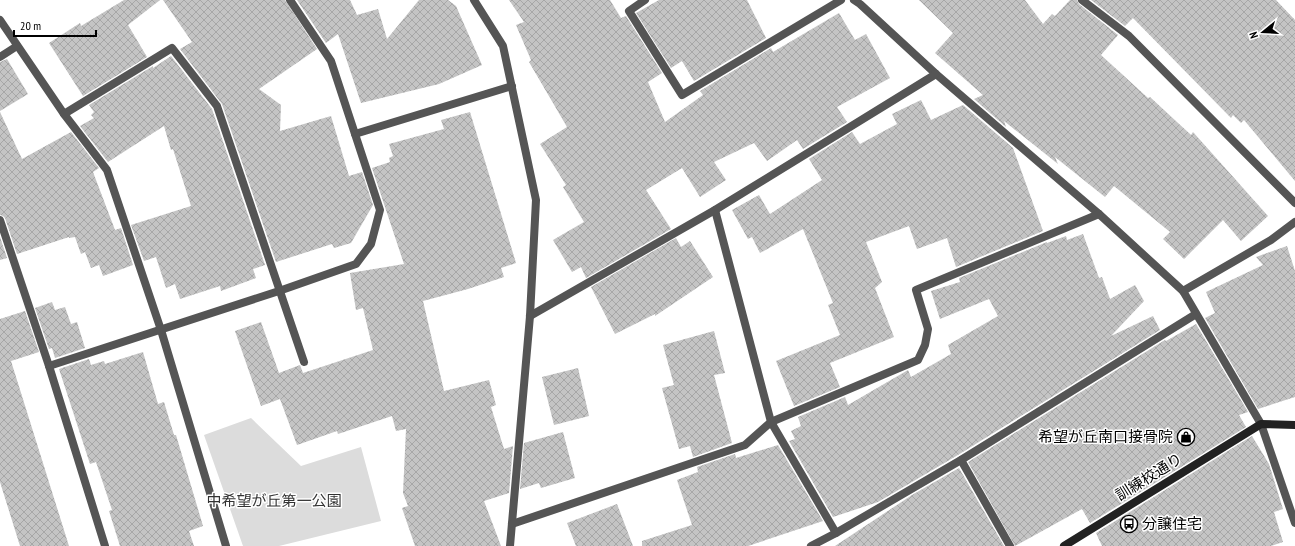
<svg xmlns="http://www.w3.org/2000/svg" width="1295" height="546" viewBox="0 0 1295 546" font-family="'PT Sans Narrow','Noto Sans JP',sans-serif">
<defs>
<pattern id="building-cross-hatch" width="8" height="8" patternUnits="userSpaceOnUse"><rect width="8" height="8" fill="#c4c4c4"/><path d="M0 0l8 8M0 8l8-8" fill="none" stroke="#a7a7a7"/></pattern>
</defs>
<rect width="100%" height="100%" fill="#fff"/>
<polygon fill="#dcdcdc" points="251,418 301,466 361,447 381,521 279,546 243,546 204,435"/>
<g fill="url(#building-cross-hatch)">
<polygon points="124,0 160,0 128,25 147,57 83,96 49,43 80,23 81,26"/>
<polygon points="163,0 285,0 317,49 259,89 281,105 280,131 331,116 349,176 362,172 373,205 351,243 334,248 332,244 276,262 222,104 180,49 192,42"/>
<polygon points="297,0 350,0 357,15 378,9 387,39 419,0 448,0 456,6 482,65 439,84 361,103 338,34 326,43"/>
<polygon points="509,0 610,0 621,18 626,16 662,73 648,82 665,122 703,95 700,91 771,48 773,52 839,13 855,40 866,34 890,78 837,107 847,122 803,149 797,140 767,161 754,143 714,162 726,180 700,197 682,168 646,190 671,229 586,278 581,267 572,272 553,240 584,222 563,187 566,185 540,144 567,127 529,62 531,60 516,25 524,22"/>
<polygon points="659,0 747,0 766,38 694,81 682,61 671,68 636,13"/>
<polygon points="919,0 1025,0 1043,24 1052,14 1055,16 1070,0 1077,0 1079,4 1118,35 1101,55 1148,98 1150,97 1191,135 1193,132 1268,216 1241,241 1223,220 1184,259 1163,239 1170,232 1114,186 1105,197 1055,157 1058,164 1004,121 1006,127 974,99 983,95 935,53 953,33"/>
<polygon points="1091,0 1276,0 1295,20 1295,181 1244,120 1241,123 1233,115 1231,118 1133,18 1125,26"/>
<polygon points="171,56 212,109 265,265 253,269 256,278 221,291 220,286 180,299 175,284 166,288 156,257 144,261 131,225 191,206 173,149 171,150 164,126 108,162 80,126 94,118 91,115 94,112 89,105 153,66 153,68"/>
<polygon points="7,59 28,94 0,111 0,62"/>
<polygon points="921,100 931,120 963,105 1013,148 1043,231 956,267 947,238 917,249 909,226 866,242 882,282 875,288 894,337 830,363 840,387 794,406 776,361 840,335 828,305 833,303 803,229 760,253 752,237 748,239 732,210 759,195 770,214 822,180 809,159 852,132 860,144 897,124 892,114"/>
<polygon points="0,112 22,159 71,132 99,168 93,172 115,230 121,228 133,265 103,276 99,265 91,268 85,252 81,254 75,237 69,238 69,237 17,254 5,218 3,216 0,215"/>
<polygon points="470,112 516,263 501,268 504,277 468,289 423,301 444,391 489,380 496,405 491,407 504,449 513,446 509,493 484,501 501,546 415,546 402,508 408,506 403,493 406,429 396,431 392,416 338,434 337,431 297,445 280,399 261,406 235,331 261,322 279,373 300,365 303,373 373,350 363,308 356,310 350,273 404,264 372,168 390,162 389,158 393,156 389,144 444,129 441,120"/>
<polygon points="1083,234 1099,278 1102,277 1110,299 1135,285 1144,301 1111,336 1153,316 1160,330 958,455 878,502 833,517 789,441 795,439 791,431 801,426 798,417 845,397 848,405 908,370 911,377 951,354 948,345 998,316 989,299 940,319 931,291 960,282 959,278 1047,242 1047,243 1066,236 1067,240"/>
<polygon points="0,237 7,258 0,260"/>
<polygon points="676,238 681,247 690,241 713,277 655,316 655,314 615,334 591,287"/>
<polygon points="1287,246 1295,271 1295,397 1258,409 1205,318 1215,313 1206,292 1263,265 1256,257"/>
<polygon points="52,302 55,310 65,307 71,324 77,322 85,348 55,358 52,348 49,349 35,308"/>
<polygon points="25,311 39,352 11,361 69,546 20,546 0,482 0,319"/>
<polygon points="1196,324 1248,412 1239,415 1246,427 1090,523 1082,509 1015,546 968,462 1165,340 1166,341"/>
<polygon points="714,331 725,373 714,375 732,443 693,457 690,446 679,449 662,388 674,385 663,345"/>
<polygon points="143,352 158,404 164,402 174,435 176,435 203,526 189,531 194,546 120,546 109,511 112,510 96,462 90,464 59,369 89,359 91,365 104,361 105,364"/>
<polygon points="578,368 589,416 554,425 542,377"/>
<polygon points="563,432 575,478 541,488 539,483 520,489 524,443"/>
<polygon points="1252,436 1269,464 1283,509 1274,512 1283,542 1271,546 1102,546 1096,533"/>
<polygon points="778,445 823,521 748,546 642,546 642,541 692,525 677,480 698,472 697,467 735,454 736,458"/>
<polygon points="959,468 1004,546 835,546 912,495"/>
<polygon points="617,504 633,546 576,546 567,523"/>
</g>
<g fill="none" stroke-linecap="round" stroke-linejoin="round">
<g stroke="#555" stroke-width="8">
<polyline points="474,0 503,46 536,200 530,316 510,546"/>
<polyline points="645,0 629,11 682,95 841,0"/>
<polyline points="854,0 860,4 936,74 1099,214 1183,291 1261,424 1295,523"/>
<polyline points="1082,0 1129,36 1295,203"/>
<polyline points="0,20 64,114 107,170 161,330 226,546"/>
<polyline points="0,57 17,46"/>
<polyline points="64,114 172,48 217,106 304,362"/>
<polyline points="355,134 512,86"/>
<polyline points="715,210 771,422 836,533"/>
<polyline points="0,220 49,366 105,546"/>
<polyline points="1183,291 1271,240 1295,222"/>
<polyline points="530,316 715,210 936,74"/>
<polyline points="49,366 279,291 356,264 371,244 380,210 331,61 290,0"/>
<polyline points="961,460 1010,546"/>
<polyline points="512,524 745,445 771,422 918,360 925,345 928,329 916,290 1099,214"/>
<polyline points="811,546 836,533 961,460 1196,314"/>
</g>
<polyline stroke="#222" stroke-width="8" points="1064,546 1261,424 1295,425"/>
</g>
<defs>
<symbol id="shop-ring" viewBox="-11 -11 22 22"><circle r="9.5" fill="#fff" stroke="#000" stroke-width="1.5"/><path d="M-5-2.5h2.3a2.7 3.5 0 0 1 5.4 0H5L5.5 6h-11ZM-1.5-2.5h3a1.5 2.3 0 0 0-3 0Z" fill="#000"/></symbol>
<symbol id="bus-ring" viewBox="-11 -11 22 22"><circle r="9.5" fill="#fff" stroke="#000" stroke-width="1.5"/><path d="M-5-6H5V4H4V6H2V4H-2V6H-4V4H-5ZM-3.5-4V0h7V-4ZM-3.5 1.2v1.5H-2V1.2ZM2 1.2v1.5H3.5V1.2Z" fill="#000"/></symbol>
</defs>
<g fill-rule="evenodd">
<use href="#shop-ring" x="1176" y="427" width="20" height="20"/>
<use href="#bus-ring" x="1119" y="514" width="20" height="20"/>
</g>
<g text-anchor="middle" stroke-width="3" stroke-linejoin="round" paint-order="stroke">
<g font-size="15" fill="#000" stroke="#fff" text-anchor="end">
<text x="1173" y="442">希望が丘南口接骨院</text>
<text x="1142" y="529" text-anchor="start">分譲住宅</text>
</g>
<g font-size="15" fill="#000" stroke="#fff">
<text transform="translate(1149 477) rotate(-32)" y="5">訓練校通り</text>
</g>
<g font-size="15" fill="#333" stroke="#fff">
<text x="274" y="506">中希望が丘第一公園</text>
</g>
</g>
<g transform="translate(1263 32) rotate(252)" stroke="#ffffff" stroke-width="3" paint-order="stroke">
<path d="M0-3L7 15L0 10L-7 15Z" fill="#000000"/>
<text y="-6" font-size="11" font-weight="bold" text-anchor="middle" fill="#000000">N</text>
</g>
<path d="M14 30v6h82v-6" fill="none" stroke="#000000" stroke-width="2"/>
<text x="20" y="30" font-size="12" fill="#000000" stroke="#ffffff" stroke-width="3" paint-order="stroke">20 m</text>
</svg>
